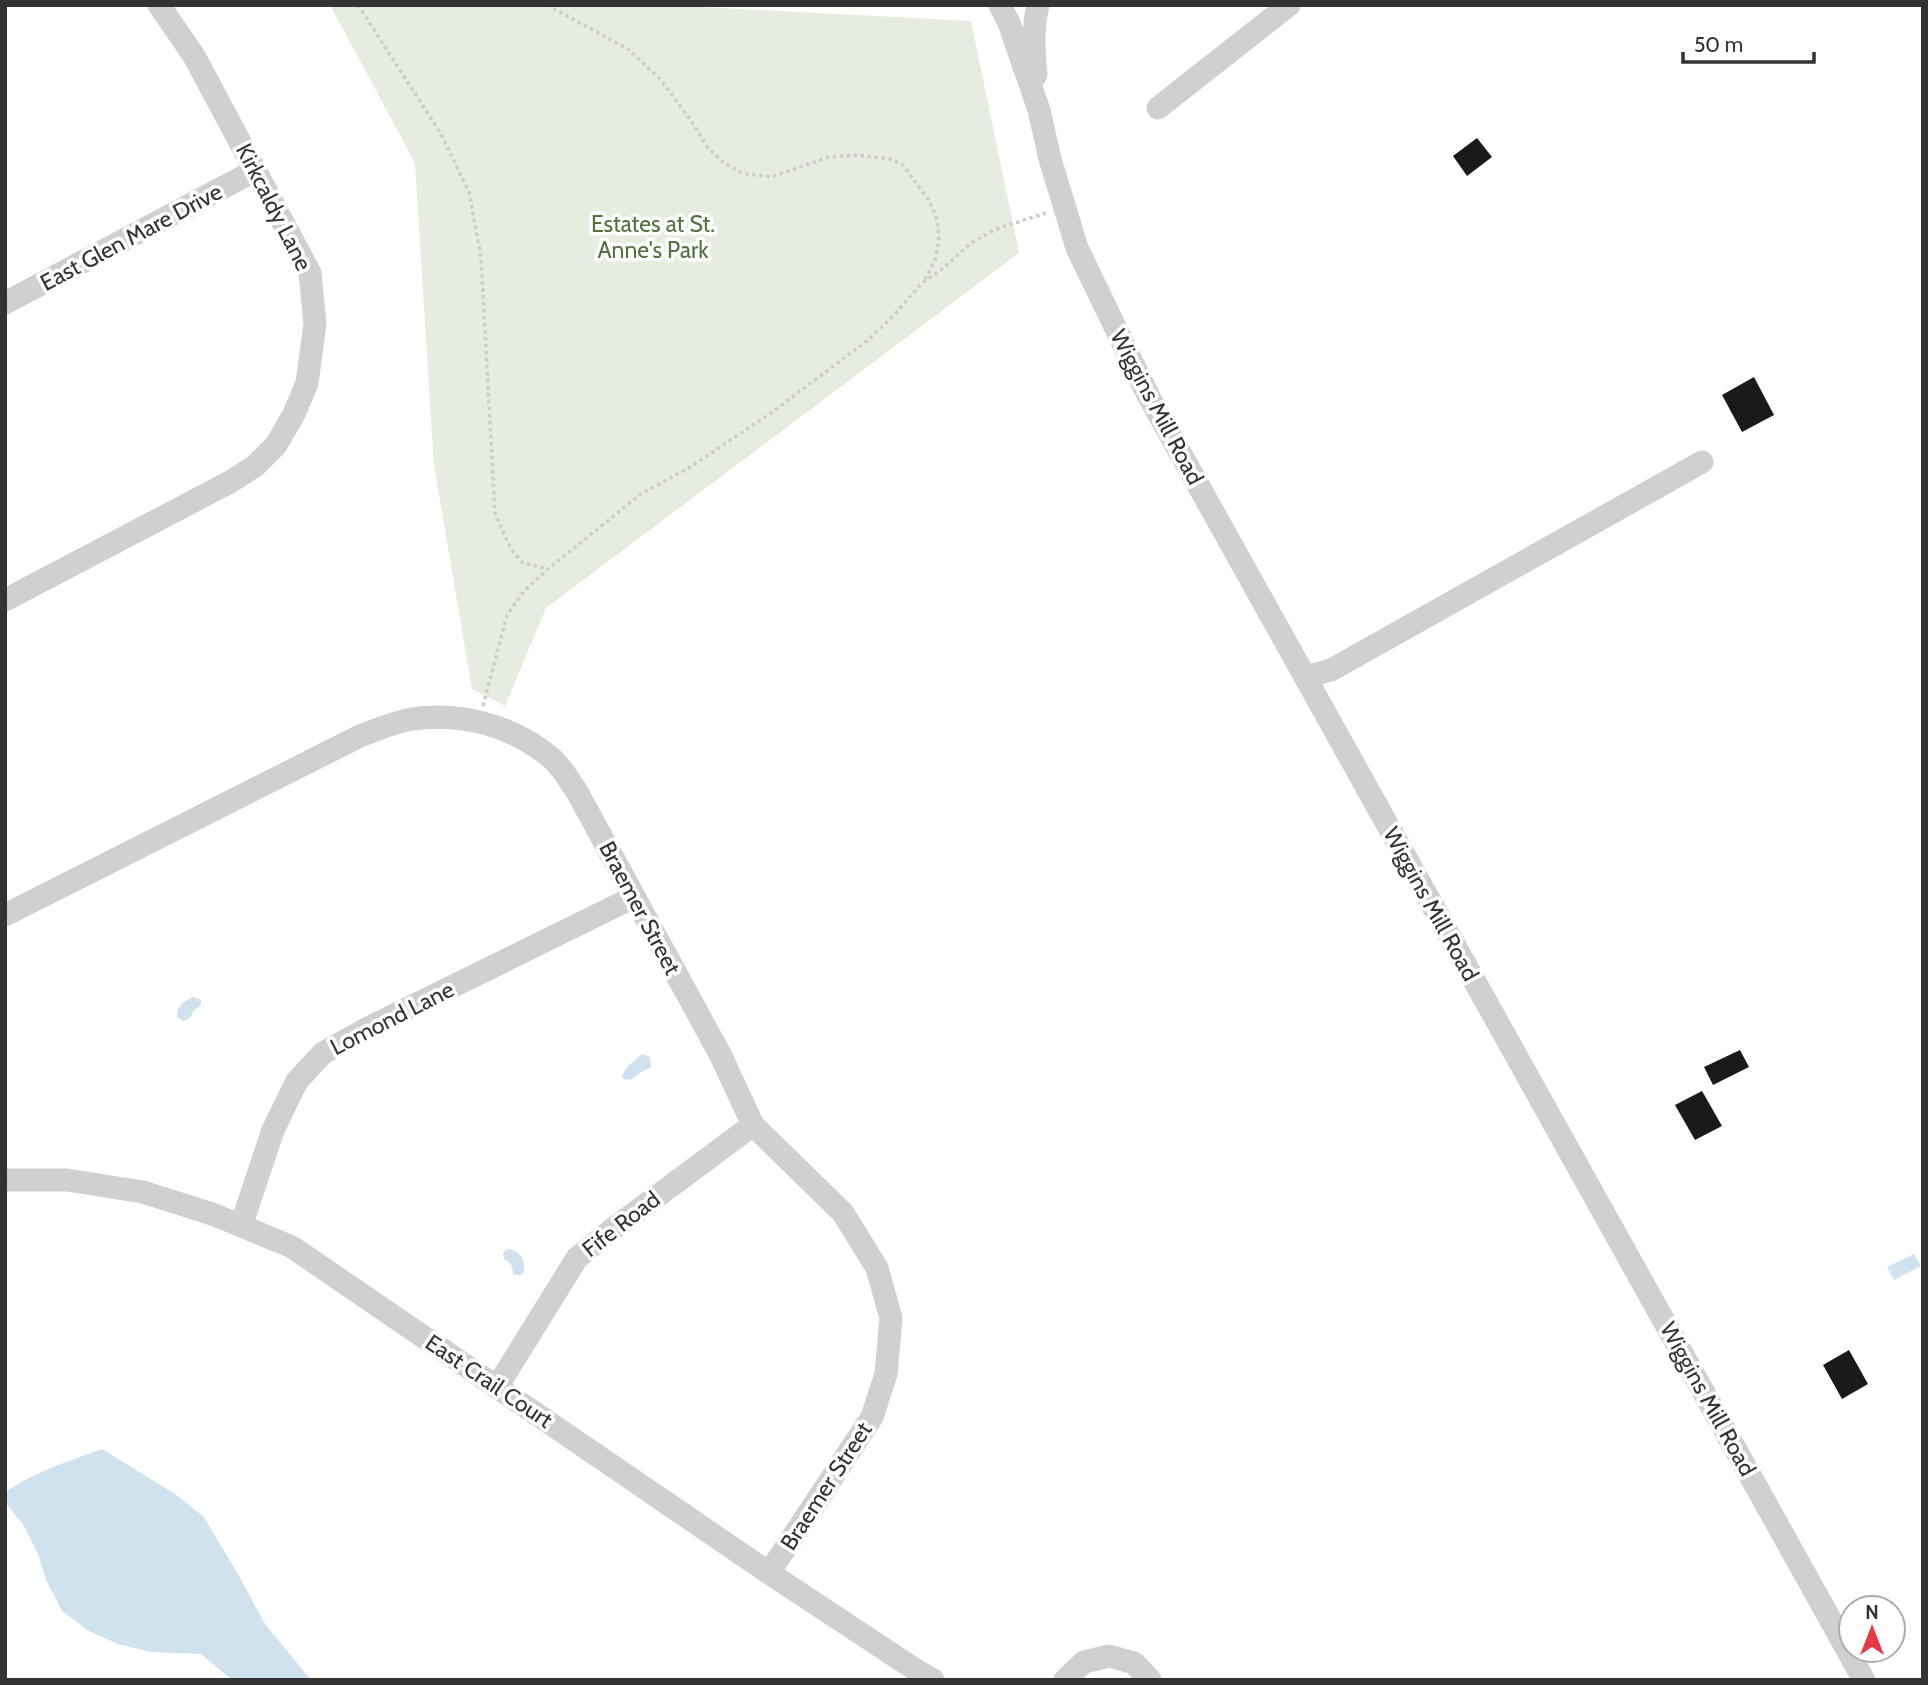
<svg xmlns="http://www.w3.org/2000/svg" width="1928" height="1685" viewBox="0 0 1928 1685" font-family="Cabin,sans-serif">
<rect width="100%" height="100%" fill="#fff"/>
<polygon fill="#e6ecdf" points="330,5 664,5 971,21 1019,253 546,608 505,706 472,689 434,465 415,163"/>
<g fill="#cfe2ee">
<path d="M 194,997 L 201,1000 L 201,1005 L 194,1011 L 189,1019 L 183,1021 L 177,1017 C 176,1006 185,1000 194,997 Z"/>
<path d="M 642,1054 L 650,1057 L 651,1067 C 649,1068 646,1069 643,1071 C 636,1075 633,1082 623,1079 L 622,1075 L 629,1065 Z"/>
<path d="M 507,1249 C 521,1249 528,1264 522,1275 L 514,1275 L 511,1264 L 504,1259 L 503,1253 Z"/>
<polygon points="1914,1254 1921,1266 1894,1280 1887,1267"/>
<path d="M 102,1449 L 175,1494 L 203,1516 L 238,1574 L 265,1624 L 311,1680 L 232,1680 L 201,1654 L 151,1652 L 118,1644 L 89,1631 L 62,1611 L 46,1580 L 38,1554 L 24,1526 L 5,1502 L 5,1492 C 34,1472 69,1461 102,1449 Z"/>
</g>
<g fill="#1a1a1a">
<polygon points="1477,138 1492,157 1467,176 1453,156"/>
<polygon points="1754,377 1774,415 1742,432 1722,395"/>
<polygon points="1740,1050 1749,1067 1713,1085 1704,1067"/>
<polygon points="1702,1091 1722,1126 1695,1140 1675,1105"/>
<polygon points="1849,1350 1868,1384 1842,1399 1823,1365"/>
</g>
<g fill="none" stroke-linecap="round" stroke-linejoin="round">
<g stroke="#cdcdcd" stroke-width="3.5" stroke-dasharray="3.5 3.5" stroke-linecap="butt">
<polyline points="358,5 441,134 469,192 481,257 495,514 511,549 523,563 548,569"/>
<polyline points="547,5 628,49 661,80 692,122 708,148 723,162 742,173 771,177 829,157 856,155 891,159 903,165 928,199 936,216 939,236 936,258 924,281"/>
<polyline points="483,706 507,615 524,591 548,569 641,494 692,466 771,413 867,341 894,315 922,283 941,270 971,243 996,229 1046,213"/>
</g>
<g stroke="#d0d0d0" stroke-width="23">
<polyline points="1000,5 1009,23 1039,110 1050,159 1077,248 1148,395 1864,1680"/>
<path d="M 1036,75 C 1034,52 1032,29 1038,5"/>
<polyline points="1158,108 1289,5"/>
<polyline points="5,303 256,170"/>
<polyline points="5,600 230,482 255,466 276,445 294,414 307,383 315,324 310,273 194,56 159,5"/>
<polyline points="1305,677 1331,670 1702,462"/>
<path d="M 5,915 L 360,736 C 376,730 394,722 412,719 C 461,712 510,725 549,756 C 560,764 568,779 576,790 L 721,1056 L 753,1125 L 843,1213 L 877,1268 L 891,1318 L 886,1374 L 872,1417 L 769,1573"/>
<polyline points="5,1180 67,1180 143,1192 215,1215 292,1247 769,1573 919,1672 933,1680"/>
<polyline points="241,1226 273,1130 297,1081 323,1053 368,1028 634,897"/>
<polyline points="497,1387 577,1258 613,1229 753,1125"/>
<polyline points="1065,1680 1084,1662 1109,1656 1134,1663 1150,1680"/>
</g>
</g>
<g text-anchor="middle" stroke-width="7" stroke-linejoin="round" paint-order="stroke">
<g font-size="23" fill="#333" stroke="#fff">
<text transform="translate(274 207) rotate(63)" y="8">Kirkcaldy Lane</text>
<text transform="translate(131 237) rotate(-28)" y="8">East Glen Mare Drive</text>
<text transform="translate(1157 407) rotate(62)" y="8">Wiggins Mill Road</text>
<text transform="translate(1431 904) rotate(61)" y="8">Wiggins Mill Road</text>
<text transform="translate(640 908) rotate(62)" y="8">Braemer Street</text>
<text transform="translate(392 1018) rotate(-27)" y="8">Lomond Lane</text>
<text transform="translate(621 1224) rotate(-38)" y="8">Fife Road</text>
<text transform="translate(489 1381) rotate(34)" y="8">East Crail Court</text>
<text transform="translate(1708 1399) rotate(61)" y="8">Wiggins Mill Road</text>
<text transform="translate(826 1486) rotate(-57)" y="8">Braemer Street</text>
</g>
<g font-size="23" fill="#56703f" stroke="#fff">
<text x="653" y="232">Estates at St.<tspan x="653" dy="26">Anne's Park</tspan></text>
</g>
</g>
<rect width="1928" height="1685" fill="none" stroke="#333333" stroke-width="14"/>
<g transform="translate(1872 1629)"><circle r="33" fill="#ffffff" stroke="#adadad" stroke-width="2"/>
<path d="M0-5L12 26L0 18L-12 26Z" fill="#e63946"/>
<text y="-10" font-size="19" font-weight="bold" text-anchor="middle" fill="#333333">N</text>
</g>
<path d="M1683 52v10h131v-10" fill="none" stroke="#333333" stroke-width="3.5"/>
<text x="1694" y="52" font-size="21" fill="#333333" stroke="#ffffff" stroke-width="5" paint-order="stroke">50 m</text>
</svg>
